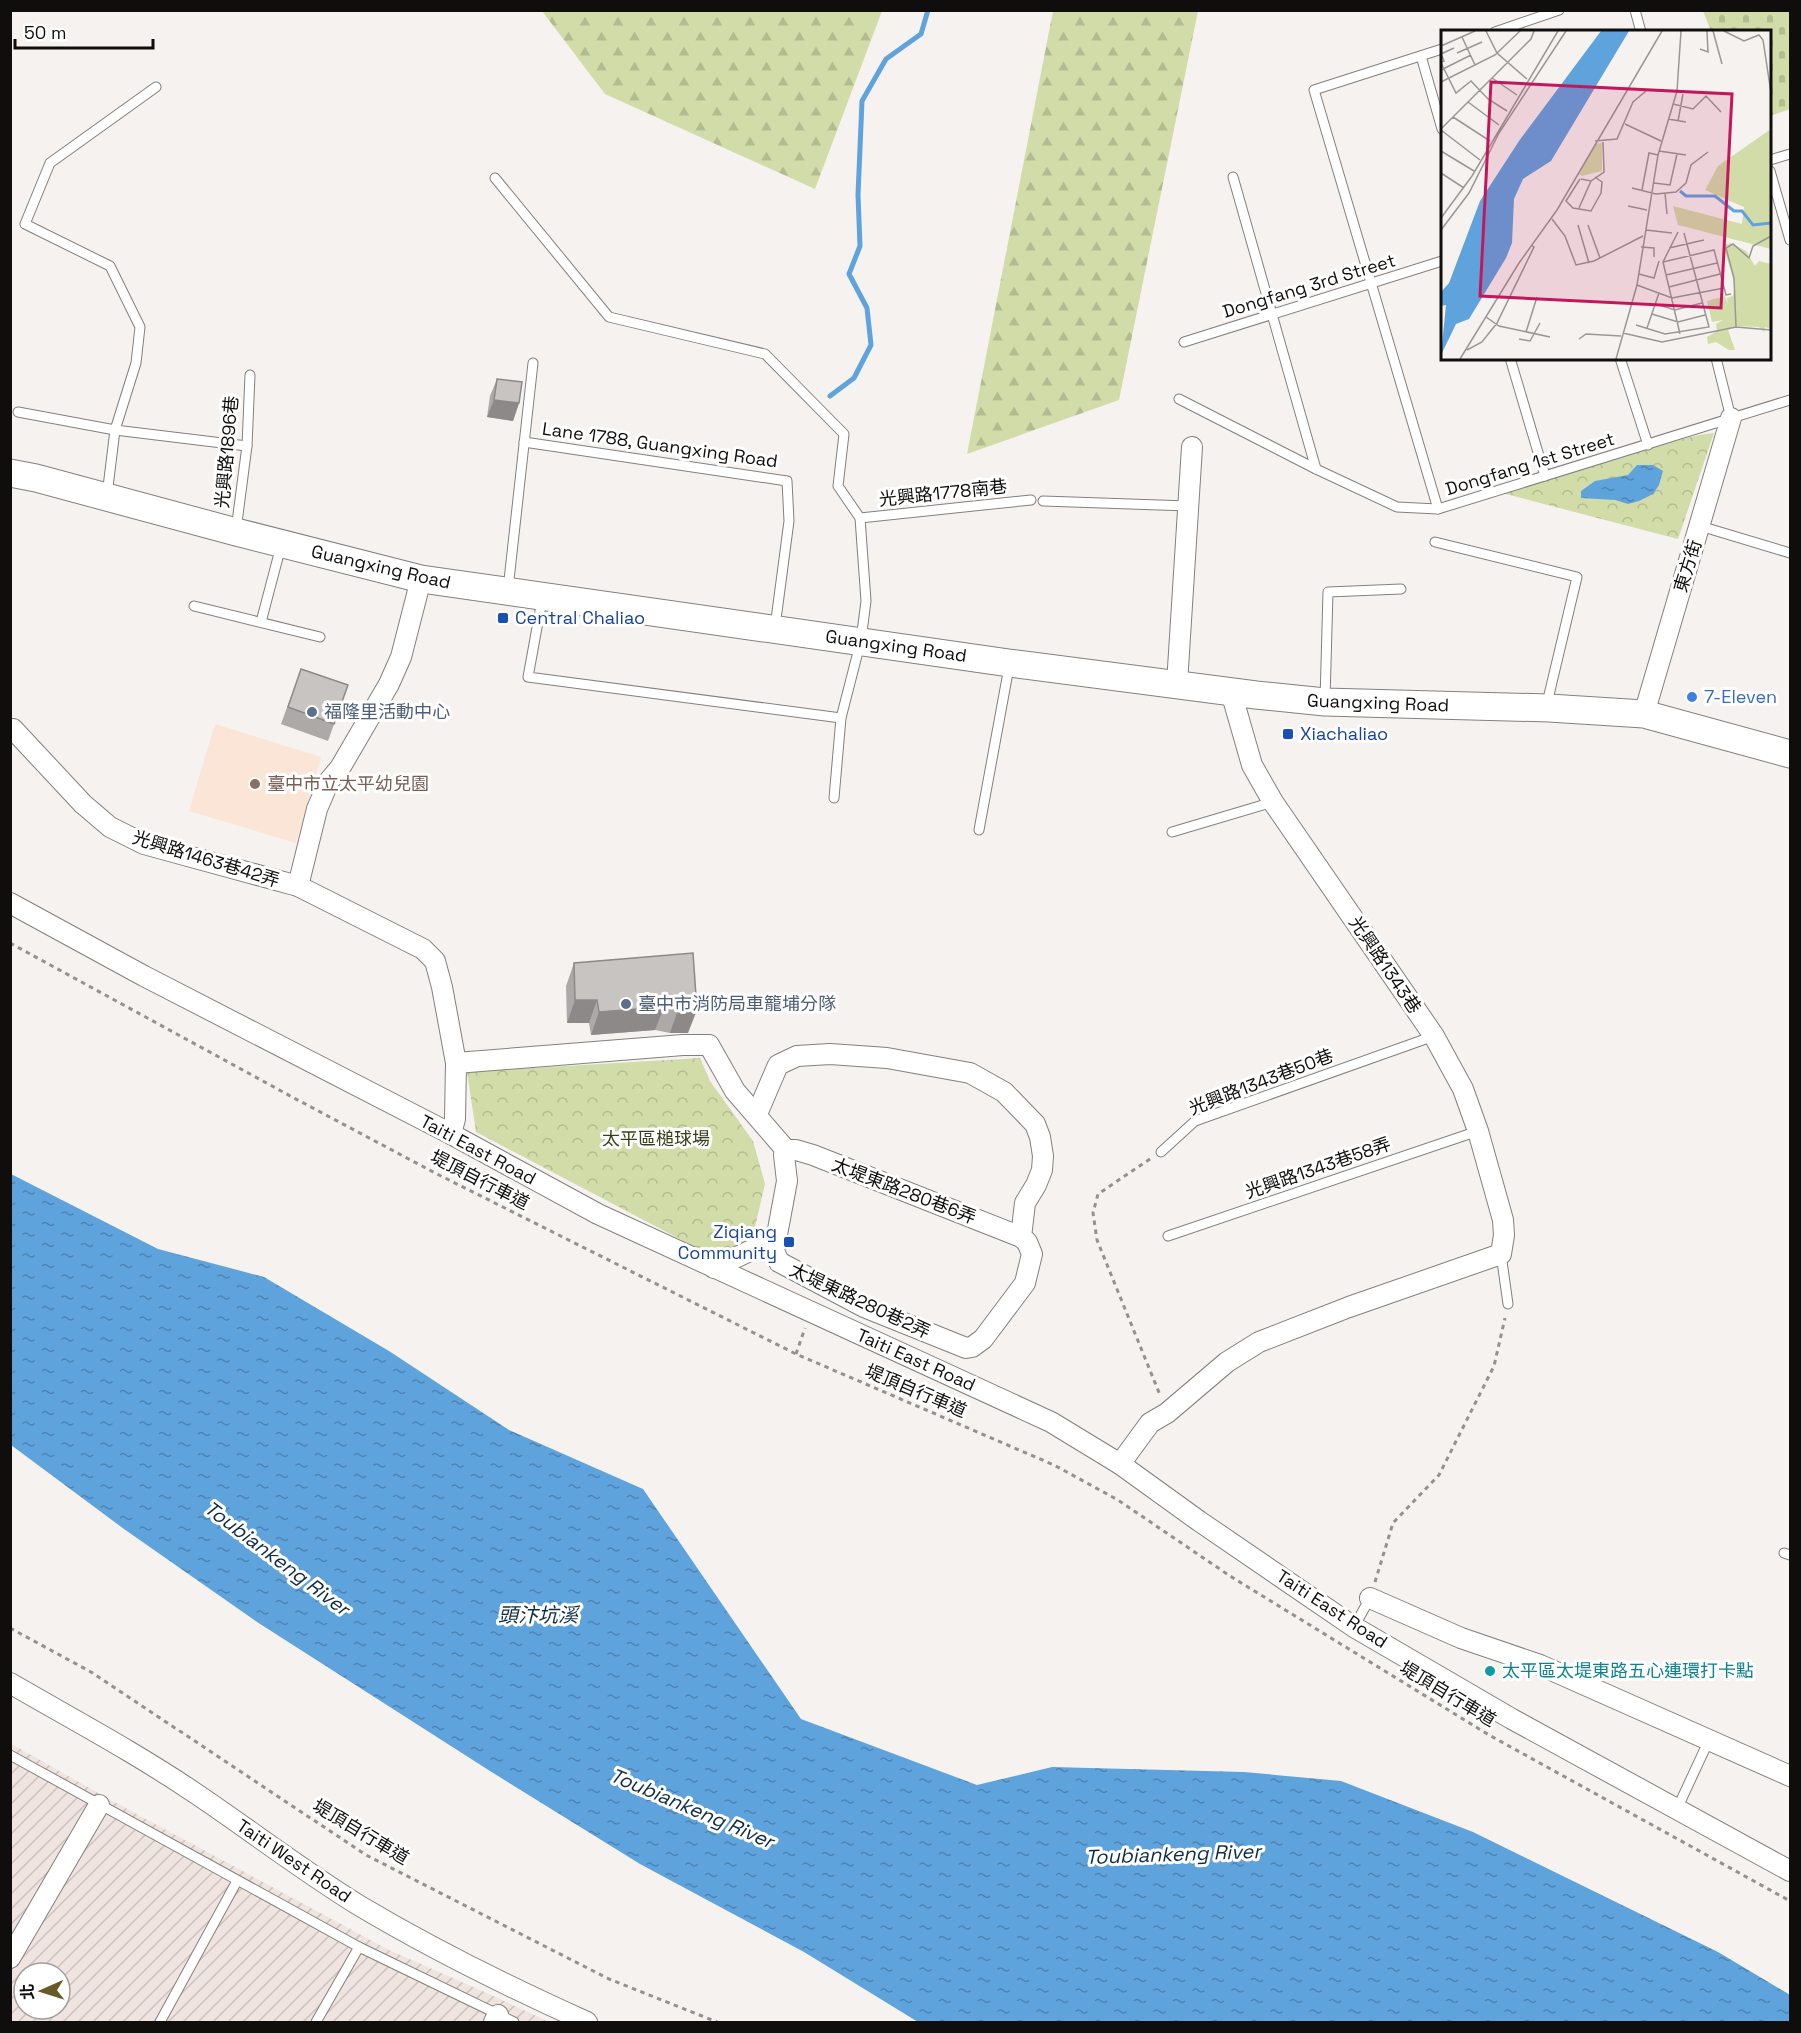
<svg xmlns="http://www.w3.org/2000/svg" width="1801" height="2033" viewBox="0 0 1801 2033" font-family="'Space Grotesk','Noto Sans TC',sans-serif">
<defs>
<pattern id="industrial-furrows" width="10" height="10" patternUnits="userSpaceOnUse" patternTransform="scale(1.5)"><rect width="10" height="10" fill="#efe4df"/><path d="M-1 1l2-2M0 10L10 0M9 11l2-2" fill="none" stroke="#ccc2be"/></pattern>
<pattern id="forest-firs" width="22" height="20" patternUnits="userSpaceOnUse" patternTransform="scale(1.5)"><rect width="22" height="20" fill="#d2dca9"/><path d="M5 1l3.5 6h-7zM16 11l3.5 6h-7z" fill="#b3bc90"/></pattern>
<pattern id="cemetery-stones" width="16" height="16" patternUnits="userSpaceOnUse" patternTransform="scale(1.5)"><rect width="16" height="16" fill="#d2dca9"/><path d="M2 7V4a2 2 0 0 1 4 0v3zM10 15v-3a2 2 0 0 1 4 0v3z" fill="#b3bc90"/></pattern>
<pattern id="park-crowns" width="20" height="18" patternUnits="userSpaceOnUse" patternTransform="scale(1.5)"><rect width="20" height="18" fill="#d2dca9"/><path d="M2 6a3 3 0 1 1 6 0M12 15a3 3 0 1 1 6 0" fill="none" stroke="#b3bc90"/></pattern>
<pattern id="water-ripples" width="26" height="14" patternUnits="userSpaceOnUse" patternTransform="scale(1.5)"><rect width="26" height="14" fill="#5fa3dd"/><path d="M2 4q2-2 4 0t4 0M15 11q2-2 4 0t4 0" fill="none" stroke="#4d83b2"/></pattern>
</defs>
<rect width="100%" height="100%" fill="#f6f2f0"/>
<path fill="url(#industrial-furrows)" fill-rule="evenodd" d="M 10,1743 L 107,1798 L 389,1950 L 489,1994 L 549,2022 L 11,2022 ZM 24,1973 L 60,1973 L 60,2009 L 24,2009 Z"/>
<polygon fill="#fae5d7" points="215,724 321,757 296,843 189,811"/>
<g fill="url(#forest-firs)">
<polygon points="542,11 882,11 815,189 605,94"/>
<polygon points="1053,11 1198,11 1119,400 967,454"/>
</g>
<polygon fill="url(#cemetery-stones)" points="1703,11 1790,11 1790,109 1770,116 1770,32 1711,31"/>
<g fill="url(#park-crowns)">
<polygon points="1714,433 1678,539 1498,492 1500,484 1699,435"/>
<polygon points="700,1058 710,1081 753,1141 765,1184 755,1227 735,1255 714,1257 476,1132 467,1072"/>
</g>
<g fill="url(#water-ripples)">
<polygon points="1637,465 1653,465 1663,471 1659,485 1653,494 1639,501 1628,504 1615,500 1581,498 1581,491 1595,481 1628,475"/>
<polygon points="11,1174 158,1249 264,1277 389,1351 509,1430 643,1489 801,1719 977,1785 1052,1767 1244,1772 1341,1781 1473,1832 1718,1952 1790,1995 1790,2022 918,2022 804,1952 640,1864 490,1771 257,1622 124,1529 11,1445"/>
</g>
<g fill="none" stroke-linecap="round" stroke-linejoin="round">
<polyline stroke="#5fa3dd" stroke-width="5" points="830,396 854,378 871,345 867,308 849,274 860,246 858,195 862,101 886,59 921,34 928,10"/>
<defs>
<g id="lane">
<polyline points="1635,10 1641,32"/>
<polyline points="1495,32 1559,10"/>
<polyline points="1421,56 1442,129"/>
<polyline points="1770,160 1790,154"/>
<polyline points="1770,171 1790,240"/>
<polyline points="1233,177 1316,469"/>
<polyline points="495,178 609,317 765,354 844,434 838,486 860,518 866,601 861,640 841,718 834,798"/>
<polyline points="1184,342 1442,261"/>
<polyline points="1510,358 1545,476"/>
<polyline points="1620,358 1648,445"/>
<polyline points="1716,358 1731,418"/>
<polyline points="1179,399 1316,469 1397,507 1438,509 1790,400"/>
<polyline points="18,412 115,430 247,446"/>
<polyline points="524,442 787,481 789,521 775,627"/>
<polyline points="107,495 115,430 136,363 140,327 110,266 25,224 50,163 156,87"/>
<polyline points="1043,501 1188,506"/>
<polyline points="1438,509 1314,90 1442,49"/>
<polyline points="860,518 1031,500"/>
<polyline points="1700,526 1790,553"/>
<polyline points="236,530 247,446 250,375"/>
<polyline points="1435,542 1577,577 1548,699 1549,706"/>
<polyline points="508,589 533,363"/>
<polyline points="542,600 528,677 841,718"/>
<polyline points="194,606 320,637"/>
<polyline points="261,622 281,546"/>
<polyline points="1325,700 1328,592 1401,589"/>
<polyline points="979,830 1009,667"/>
<polyline points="1172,832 1273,802"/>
<polyline points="1161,1152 1195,1121 1434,1036"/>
<polyline points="1168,1236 1478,1131"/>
<polyline points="1501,1254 1508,1304"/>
<polyline points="1784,1553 1790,1555"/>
<polyline points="1354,1627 1370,1598"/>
<polyline points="10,1755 359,1947 514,2022"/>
<polyline points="1677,1809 1709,1740"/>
<polyline points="160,2022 237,1881"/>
<polyline points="316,2022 359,1947"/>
</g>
<g id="street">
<polyline points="1177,684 1192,447"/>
<polyline points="1644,714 1731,418"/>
<polyline points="13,729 83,804 110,827 144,844 298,886 423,949 435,961 442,987 456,1063 455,1119 451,1134"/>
<polyline points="298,886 317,809 329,781 340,768 389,684 401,657 421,579"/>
<polyline points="10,903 144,976 451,1134 598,1214 1051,1422 1120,1464 1199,1521 1354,1627 1512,1719 1790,1871"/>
<polyline points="456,1063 683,1045 709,1045 735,1091 786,1150 784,1155 787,1181 774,1251 779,1262 864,1307 966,1348 972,1347 983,1339 1025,1283 1032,1254 1027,1242 1021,1237 813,1155 796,1150 786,1150"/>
<polyline points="757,1114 778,1065 797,1056 830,1054 887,1058 970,1073 1004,1092 1035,1124 1040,1137 1043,1156 1042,1170 1036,1185 1025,1203 1021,1237"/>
<polyline points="714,1268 777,1238"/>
<polyline points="1120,1464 1150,1423 1167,1413 1227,1362 1259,1342 1349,1307 1501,1254 1504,1235 1503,1220 1478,1131 1463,1089 1434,1036 1273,802 1252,765 1231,692"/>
<polyline points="1370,1598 1461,1638 1540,1665 1790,1776"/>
<path d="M 10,1683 C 72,1719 136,1753 195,1793 C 250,1830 303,1871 360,1906 C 434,1950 509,1987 587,2022"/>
<polyline points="10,1958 99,1805"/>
<polyline points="494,2022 498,2015"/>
</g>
<polyline id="secondary" points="10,473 36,478 236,532 421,579 1009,663 1256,695 1325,702 1549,708 1644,714 1790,754"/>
</defs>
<use href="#lane" stroke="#83807e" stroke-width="11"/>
<use href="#street" stroke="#83807e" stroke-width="22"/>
<use href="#secondary" stroke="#83807e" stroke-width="29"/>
<g stroke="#94918f" stroke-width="3" stroke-dasharray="4.5 4.5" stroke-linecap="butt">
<polyline points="10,943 294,1098 437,1174 796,1354 1054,1465 1118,1500 1230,1576 1489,1735 1790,1901"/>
<polyline points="1150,1159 1098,1194 1093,1213 1097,1240 1160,1395"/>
<polyline points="796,1354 805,1328"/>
<polyline points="1375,1582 1393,1523 1439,1475 1494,1366 1505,1318"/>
<polyline points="10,1628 91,1672 366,1855 609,1979 717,2022"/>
</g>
<use href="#lane" stroke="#fff" stroke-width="9"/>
<use href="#street" stroke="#fff" stroke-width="20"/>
<use href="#secondary" stroke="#fff" stroke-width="27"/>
</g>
<g fill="#aca9a7">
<polygon points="497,379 519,403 513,421 487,417 490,396"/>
<polygon points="301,669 348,685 328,741 281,724"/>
<polygon points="693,953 688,1033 670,1033 655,1030 591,1035 589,1023 567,1023 566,986 574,963"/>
</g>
<g fill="#8c8988">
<polygon points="494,400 519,403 513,421 487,417"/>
<polygon points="575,1000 597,1000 589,1023 567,1023"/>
<polygon points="664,1007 655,1030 591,1035 599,1012"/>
<polygon points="678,1010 697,1010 688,1033 670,1033"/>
</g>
<g fill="#c8c4c2" stroke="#8c8988" stroke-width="1.5">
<polygon points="497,379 522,382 519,403 494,400"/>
<polygon points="301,669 348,685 334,724 288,707"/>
<polygon points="693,953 697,1010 678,1010 664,1007 599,1012 597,1000 575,1000 574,963"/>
</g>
<g fill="#1a4fb4" stroke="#fff" stroke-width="2">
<rect x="497" y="612" width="12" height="12" rx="3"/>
<rect x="1282" y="728" width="12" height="12" rx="3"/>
<rect x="783" y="1236" width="12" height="12" rx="3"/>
</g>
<circle fill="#3f7fe0" stroke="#fff" stroke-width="2" cx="1692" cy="697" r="6"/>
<g fill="#5c6f8a" stroke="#fff" stroke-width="2">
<circle cx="312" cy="712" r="6"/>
<circle cx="626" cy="1004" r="6"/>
</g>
<circle fill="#8d6e63" stroke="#fff" stroke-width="2" cx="255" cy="784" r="6"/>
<circle fill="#0f9aa8" stroke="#fff" stroke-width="2" cx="1490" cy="1671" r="6"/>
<g text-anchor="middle" stroke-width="6" stroke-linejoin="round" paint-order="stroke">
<g font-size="18" fill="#0f0e0d" stroke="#fff">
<text transform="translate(1309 286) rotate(-17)" y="6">Dongfang 3rd Street</text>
<text transform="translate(660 445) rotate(8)" y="6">Lane 1788, Guangxing Road</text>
<text transform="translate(227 452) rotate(-85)" y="6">光興路1896巷</text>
<text transform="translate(1530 464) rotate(-17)" y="6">Dongfang 1st Street</text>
<text transform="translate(943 493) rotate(-6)" y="6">光興路1778南巷</text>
<text transform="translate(1688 566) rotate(-73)" y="6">東方街</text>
<text transform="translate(381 567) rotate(13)" y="6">Guangxing Road</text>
<text transform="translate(896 646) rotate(8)" y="6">Guangxing Road</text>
<text transform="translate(1378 703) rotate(2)" y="6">Guangxing Road</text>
<text transform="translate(206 859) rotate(17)" y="6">光興路1463巷42弄</text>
<text transform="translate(1385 965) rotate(56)" y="6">光興路1343巷</text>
<text transform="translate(1261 1082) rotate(-21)" y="6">光興路1343巷50巷</text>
<text transform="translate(478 1150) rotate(28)" y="6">Taiti East Road</text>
<text transform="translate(1318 1168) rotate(-19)" y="6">光興路1343巷58弄</text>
<text transform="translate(480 1180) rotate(27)" y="6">堤頂自行車道</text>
<text transform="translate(904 1191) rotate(21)" y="6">太堤東路280巷6弄</text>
<text transform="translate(860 1301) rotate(25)" y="6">太堤東路280巷2弄</text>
<text transform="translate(916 1360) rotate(24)" y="6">Taiti East Road</text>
<text transform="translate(916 1391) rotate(23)" y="6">堤頂自行車道</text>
<text transform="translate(1332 1609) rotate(33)" y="6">Taiti East Road</text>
<text transform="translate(1448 1694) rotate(31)" y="6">堤頂自行車道</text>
<text transform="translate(361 1832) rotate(31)" y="6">堤頂自行車道</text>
<text transform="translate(294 1861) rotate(34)" y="6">Taiti West Road</text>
</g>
<g font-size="18" fill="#164399" stroke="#fff" text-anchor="start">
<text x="515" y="624">Central Chaliao</text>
<text x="1300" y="740">Xiachaliao</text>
<text x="777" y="1238" text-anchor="end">Ziqiang<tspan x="777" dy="21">Community</tspan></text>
</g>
<g font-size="18" fill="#366cbe" stroke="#fff" text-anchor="start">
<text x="1704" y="703">7-Eleven</text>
</g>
<g font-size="18" fill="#4e5e75" stroke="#fff" text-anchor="start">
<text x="324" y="718">福隆里活動中心</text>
<text x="638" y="1010">臺中市消防局車籠埔分隊</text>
</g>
<g font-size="18" fill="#785e54" stroke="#fff" text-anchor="start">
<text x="267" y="790">臺中市立太平幼兒園</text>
</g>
<g font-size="18" fill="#3a3f1b" stroke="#fff">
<text x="656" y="1145">太平區槌球場</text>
</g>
<g font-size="18" fill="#0d838f" stroke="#fff" text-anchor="start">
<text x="1502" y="1677">太平區太堤東路五心連環打卡點</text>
</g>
<g font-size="20" font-style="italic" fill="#0e2c43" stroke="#fff">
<text transform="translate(277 1558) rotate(37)" y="7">Toubiankeng River</text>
<text x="538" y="1622">頭汴坑溪</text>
<text transform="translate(692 1808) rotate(23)" y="7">Toubiankeng River</text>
<text transform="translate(1173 1854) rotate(-2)" y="7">Toubiankeng River</text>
</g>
</g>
<g transform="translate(1441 30)">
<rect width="330" height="330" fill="#f6f2f0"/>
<path d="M 330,99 L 330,219 L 237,195 L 232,176 L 301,194 L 303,177 L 264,160 L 277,136 Z" fill="#d2dca9"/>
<path d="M 290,213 L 305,221 L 314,236 L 318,231 L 330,234 L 330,299 L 324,297 L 323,302 L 318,297 L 296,296 L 287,300 L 294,320 L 288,320 L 275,312 L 267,314 L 266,307 L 276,301 L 275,294 L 282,290 L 271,292 L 266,271 L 284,266 L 287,274 L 286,268 L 292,266 L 294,255 L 282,215 Z" fill="#d2dca9"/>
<path d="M 161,113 L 161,141 L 141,146 L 138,144 L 154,114 Z" fill="#d2dca9"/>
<path d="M 160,1 L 188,1 L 110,131 L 82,149 L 73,169 L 71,213 L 65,228 L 28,289 L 15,294 L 0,325 L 5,275 L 0,276 L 0,262 L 8,253 L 39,171 L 78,111 Z" fill="#5fa3dd"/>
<path fill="none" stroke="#5fa3dd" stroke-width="3" d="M 239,161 L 245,166 L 274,166 L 293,181 L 301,181 L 312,195 L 330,193"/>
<path fill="none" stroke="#9a9795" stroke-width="1.5" d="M 45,1 L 56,23 L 86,49M 272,1 L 281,34M 283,1 L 303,11 L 318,5 L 322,10 L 330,63M 21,7 L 34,35M 0,16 L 34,1M 259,19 L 267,22 L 266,1M 16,23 L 41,12M 0,32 L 3,31 L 0,24 L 13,18M 0,33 L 15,63 L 30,51 L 47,69 L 66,81M 0,40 L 30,25M 51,48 L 76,65M 0,52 L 54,25 L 79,1M 27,72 L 58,95M 232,74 L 252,79 L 265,66 L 280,82M 12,87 L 49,111M 227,89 L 245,92M 237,91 L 242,64M 184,94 L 220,111M 0,99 L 90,9 L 93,1M 0,100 L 39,130M 154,111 L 176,109 L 192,72 L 205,61M 0,121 L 33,141M 218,121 L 245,125M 0,143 L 23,158M 139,149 L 125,171 L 132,178 L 150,181 L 160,163 L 161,152 L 154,147M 140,149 L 150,151 L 163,142 L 162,112M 213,153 L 229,155 L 236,124M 191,158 L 215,164 L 235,162 L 245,153 L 250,135 L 267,122M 201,160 L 208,123 L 217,125M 224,163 L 226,184M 187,176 L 206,180M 138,178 L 150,151M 0,188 L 31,146 L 117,1M 111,189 L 124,206 L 135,235 L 153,231 L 202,206M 137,195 L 148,233M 147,195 L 159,228M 0,200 L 28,163 L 58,103 L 125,1M 205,200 L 231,203M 237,202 L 222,232 L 239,304M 200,217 L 213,218 L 213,227M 228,218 L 263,210M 222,232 L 273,220 L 285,265 L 290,264M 198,244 L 213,248 L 218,231M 225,245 L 276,233M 196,255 L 231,268 L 283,258M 228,257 L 279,244M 215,274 L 234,280 L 261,273M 211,284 L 237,292 L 264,285M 45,287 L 58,296 L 109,307M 195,295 L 224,304 L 268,297 L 243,203M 295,297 L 293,248 L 285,218 L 292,214 L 308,228 L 312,216 L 330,206M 206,298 L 218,263M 85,302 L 96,267M 182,303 L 221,312 L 295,297 L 330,300M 78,309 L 89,311 L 99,293M 138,309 L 145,304 L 180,306M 26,320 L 41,312 L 56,293 L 93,217 L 90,215M 19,329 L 78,233 L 116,180 L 221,1M 175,329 L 196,255 L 217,125 L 236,61 L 240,1"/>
<path fill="#c2185b" fill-opacity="0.15" stroke="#c2185b" stroke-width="3" d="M 50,52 L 291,64 L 280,278 L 39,266 Z"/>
<rect width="330" height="330" fill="none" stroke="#0f0e0d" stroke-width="3"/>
</g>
<rect width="1801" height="2033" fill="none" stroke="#0f0e0d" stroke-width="24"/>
<g transform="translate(42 1991) rotate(267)"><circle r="28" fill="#ffffff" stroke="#9f9f9e" stroke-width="1.5"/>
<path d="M0-4.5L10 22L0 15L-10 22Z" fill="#675a27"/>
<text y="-9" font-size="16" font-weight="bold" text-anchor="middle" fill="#0f0e0d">北</text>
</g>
<path d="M15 39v9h138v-9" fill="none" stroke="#0f0e0d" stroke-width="3"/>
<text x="24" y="39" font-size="18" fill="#0f0e0d" stroke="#ffffff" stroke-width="4.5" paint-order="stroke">50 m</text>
</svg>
